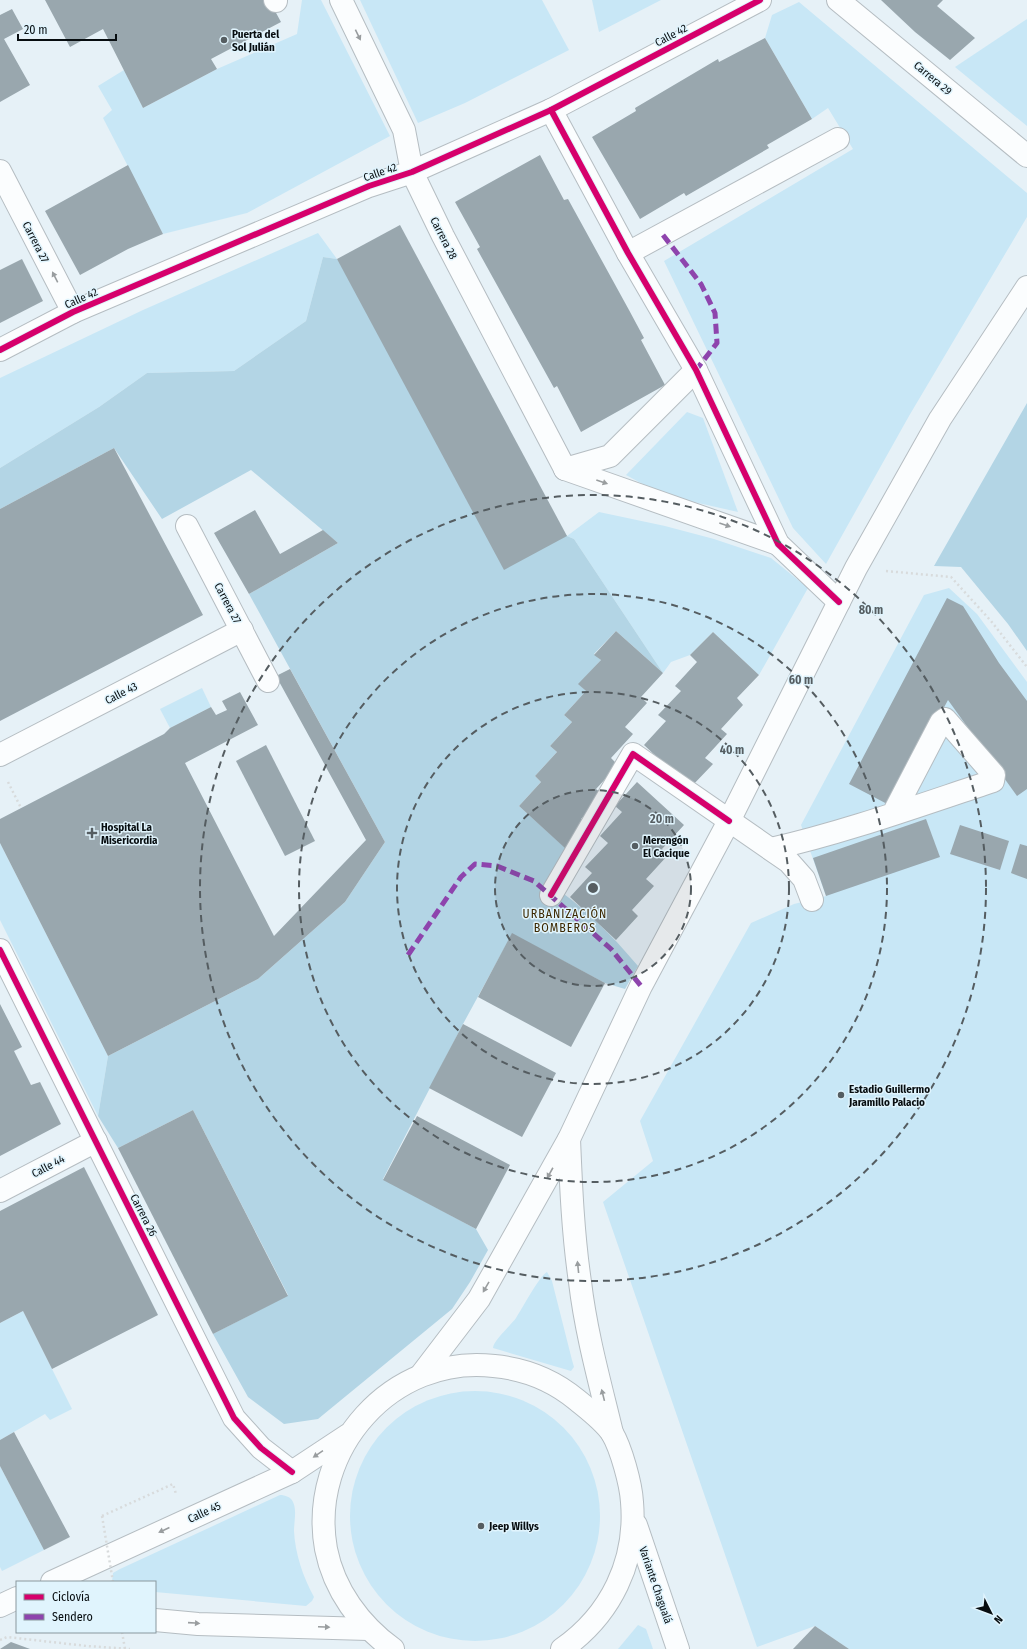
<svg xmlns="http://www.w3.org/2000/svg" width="1027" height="1649" viewBox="0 0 1027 1649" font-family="'Fira Sans Condensed',sans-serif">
<rect width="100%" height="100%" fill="#e6f1f7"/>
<g fill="#c8e7f6">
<polygon points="302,0 321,0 390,136 247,213 163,234 103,118 112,110 98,86 124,70 143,108 217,69 297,34"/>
<polygon points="360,0 542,0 569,50 465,103 418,123"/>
<polygon points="592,0 661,0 599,32"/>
<polygon points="799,2 1027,193 1027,217 909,416 826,564 793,528 664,261 853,149 828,108 812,119 765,38 772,15"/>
<polygon points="1027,19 1027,126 955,67"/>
<polygon points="318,233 337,259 323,257 306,321 234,371 147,373 99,407 0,468 0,378 143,310"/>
<polygon points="687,412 703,418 738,512 663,495 626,475"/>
<polygon points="599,512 665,526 714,539 771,558 808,588 759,675 713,632 690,655 671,662 663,673 574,539 567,536"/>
<polygon points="949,588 977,614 1027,682 1027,1649 849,1649 815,1626 757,1647 603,1202 653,1161 640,1121 751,923 794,904 826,896 801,825 924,595"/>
<polygon points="202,688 211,707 170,728 160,709"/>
<polygon points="0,843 108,1056 98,1116 0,920"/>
<path d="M 547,1272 L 552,1281 L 572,1360 L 574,1367 L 571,1371 L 493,1348 C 493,1341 511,1325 516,1318 C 522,1309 540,1275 547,1272 Z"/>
<polygon points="23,1311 72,1409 50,1420 45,1414 0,1440 0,1323"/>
<circle cx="475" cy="1516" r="125"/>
<polygon points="0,1466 44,1550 2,1571 0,1567"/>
<path d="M 280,1495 C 285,1495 291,1497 293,1502 C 297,1510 294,1522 294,1531 C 295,1553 303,1577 314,1597 L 312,1601 L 306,1606 L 155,1592 L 155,1582 L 112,1582 L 113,1573 L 120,1569 Z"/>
<polygon points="638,1625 646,1629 653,1649 618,1649"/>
</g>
<g fill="#b3d5e5">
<path d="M 323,257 L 337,259 L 567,536 L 574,539 L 663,673 L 616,631 L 594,654 L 601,660 L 579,684 L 586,691 L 564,715 L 572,722 L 550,746 L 557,752 L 535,776 L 541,782 L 519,806 L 572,854 L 547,882 C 582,905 611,934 638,966 L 625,989 L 605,983 L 512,934 L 463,1024 L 383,1179 L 476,1229 L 488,1250 L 470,1282 L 452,1309 L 318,1419 L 284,1424 L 248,1397 L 213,1334 L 288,1295 L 193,1110 L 118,1148 L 98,1116 L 108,1056 L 258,979 L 345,902 L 385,842 L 249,594 L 338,543 L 251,470 L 162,519 L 114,448 L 0,509 L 0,468 L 99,407 L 147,373 L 234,371 L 306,321 Z"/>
<polygon points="1027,403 1027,651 1008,624 961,567 934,566"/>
</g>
<g fill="#99a7ae">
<polygon points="45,0 269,0 281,22 211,59 217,69 143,108 103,29 70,47"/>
<polygon points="881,0 943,0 937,6 975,38 950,60 915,32"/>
<polygon points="12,9 23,29 4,39 30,85 0,102 0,15"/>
<polygon points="765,38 812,119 767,145 769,148 686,196 684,193 640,219 592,137 636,111 635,108 718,59 719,62"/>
<polygon points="540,155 564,200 568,199 629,310 644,338 641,340 665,385 581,432 557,386 554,388 477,249 480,247 455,202"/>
<polygon points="128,165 163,234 128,249 80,275 45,211"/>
<polygon points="400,225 567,536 504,570 337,259"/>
<polygon points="22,259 43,301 0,323 0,270"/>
<polygon points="114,448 203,615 0,721 0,509"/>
<polygon points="255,510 280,554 323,530 338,543 249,594 214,533"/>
<polygon points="947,598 963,606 999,663 1027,701 1027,789 1017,796 948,700 891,806 849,784"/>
<polygon points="616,631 663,673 641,697 647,703 625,727 633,734 611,758 618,765 596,789 603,795 581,819 588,825 566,849 519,806 541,782 535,776 557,752 550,746 572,722 564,715 586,691 578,684 601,660 594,655"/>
<polygon points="713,632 759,675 737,698 743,705 721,729 727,734 705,758 713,764 690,788 644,745 666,721 658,715 681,691 675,686 697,662 690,655"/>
<polygon points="290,669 385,842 345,902 258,979 108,1056 0,843 0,819 164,734 170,728 211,707 216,715 227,710 222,701 240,692 258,725 185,763 274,936 366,840 276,676"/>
<polygon points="266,745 315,841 285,856 236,761"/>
<polygon points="637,782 684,825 662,849 668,855 646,879 654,886 632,910 638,916 616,940 570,897 592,873 585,867 608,843 600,836 622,812 615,806"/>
<polygon points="926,819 940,857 826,896 813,858"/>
<polygon points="960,825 1009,841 1000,870 950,854"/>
<polygon points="1020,844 1027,846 1027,879 1011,873"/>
<polygon points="512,933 605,983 571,1047 478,997"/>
<polygon points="0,1004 22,1047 14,1051 31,1085 40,1082 61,1124 0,1156"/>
<polygon points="463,1024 556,1073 522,1137 429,1088"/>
<polygon points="193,1110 288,1296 213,1334 118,1148"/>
<polygon points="417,1116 510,1165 476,1229 383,1180"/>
<polygon points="84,1167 158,1315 52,1369 23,1311 0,1323 0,1211"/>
<polygon points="14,1432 70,1537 44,1550 0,1466 0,1440"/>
<polygon points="815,1626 849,1649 793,1649"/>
<polygon points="11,1642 30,1649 0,1649"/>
</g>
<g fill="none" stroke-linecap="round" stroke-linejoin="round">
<defs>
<g id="minor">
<polyline points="275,0 276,1"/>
<polyline points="341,0 404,130 412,172 443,236 565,469"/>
<polyline points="838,0 1027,156"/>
<polyline points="551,110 628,253 696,370 778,544 839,602"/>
<polyline points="0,171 73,312"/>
<polyline points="628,253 838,139"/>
<polyline points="0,350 73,312 369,186 412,172 551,110 760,0"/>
<polyline points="565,469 778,544"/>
<polyline points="565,469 610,456 696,370"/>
<polyline points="187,526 268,681"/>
<polyline points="0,755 242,630"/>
<path d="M 771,849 C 846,832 920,805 993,781 L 994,775 L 945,719 L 941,722 L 893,814"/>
<polyline points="551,895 633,754 789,862 804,879 812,900"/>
<polyline points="0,950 234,1418 261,1448 292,1472"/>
<polyline points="0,1191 96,1141"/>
</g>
<g id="major">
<path d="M 569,1139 C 571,1187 573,1234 580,1282 C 586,1333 600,1383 612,1433"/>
<polyline points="421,1375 479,1299 569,1139 641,986 729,821 856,568 940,419 1027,287"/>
</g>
<g id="highway">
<polyline points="636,1525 678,1649"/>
<polyline points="52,1582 292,1472 348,1435"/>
<polyline points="0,1606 17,1598"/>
<polyline points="155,1620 198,1624 368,1629"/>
<path d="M 393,1649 C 360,1625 334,1590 326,1549 C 308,1449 392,1354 494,1366 C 525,1369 553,1380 577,1400 C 588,1409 604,1421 612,1433 C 621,1448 631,1484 632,1502 C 637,1561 611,1615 562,1649"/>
</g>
</defs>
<use href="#minor" stroke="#b5bdc2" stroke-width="24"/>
<use href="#major" stroke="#b5bdc2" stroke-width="24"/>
<use href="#highway" stroke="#b5bdc2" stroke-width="24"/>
<g stroke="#d8dbdc" stroke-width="2.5" stroke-dasharray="2 3" stroke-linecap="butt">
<polyline points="886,571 951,577 991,621 1027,667"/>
<polyline points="8,782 21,808"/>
<polyline points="102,1516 173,1484 176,1494"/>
<polyline points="0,1640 7,1637 87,1646 130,1649"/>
</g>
<use href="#minor" stroke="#fbfdfe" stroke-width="22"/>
<use href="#major" stroke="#fbfdfe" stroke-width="22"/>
<use href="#highway" stroke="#fbfdfe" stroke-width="22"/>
<g stroke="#d8dbdc" stroke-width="2.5" stroke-dasharray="2 3" stroke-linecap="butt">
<polyline points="102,1516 113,1582"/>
<polyline points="122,1632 125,1649"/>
</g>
<g stroke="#8e44ad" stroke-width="5" stroke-dasharray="10 5" stroke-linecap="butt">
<polyline points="663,235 701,284 715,313 717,343 696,370"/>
<polyline points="408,955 461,877 475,864 497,866 534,881 611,949 641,986"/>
</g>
<defs>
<g id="cycleway">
<polyline points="551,110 628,253 696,370 778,544 839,602"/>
<polyline points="0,350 73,312 369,186 412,172 551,110 760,0"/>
<polyline points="551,895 633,754 729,821"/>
<polyline points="0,950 234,1418 261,1448 292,1472"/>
</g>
</defs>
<use href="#cycleway" stroke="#e0f4fd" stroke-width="8"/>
<use href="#cycleway" stroke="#d6006c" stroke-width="6"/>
</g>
<defs><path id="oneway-solid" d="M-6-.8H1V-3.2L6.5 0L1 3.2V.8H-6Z"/></defs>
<g fill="#999d9f">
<use href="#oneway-solid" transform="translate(358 35) rotate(64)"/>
<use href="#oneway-solid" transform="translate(55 277) rotate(-117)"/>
<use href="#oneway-solid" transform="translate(602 482) rotate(19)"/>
<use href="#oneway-solid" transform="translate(725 525) rotate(19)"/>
<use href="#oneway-solid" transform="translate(550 1173) rotate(119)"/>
<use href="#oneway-solid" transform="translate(578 1267) rotate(-96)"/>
<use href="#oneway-solid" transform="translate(486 1287) rotate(120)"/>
<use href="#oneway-solid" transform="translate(603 1395) rotate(-104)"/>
<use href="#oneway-solid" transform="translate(318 1454) rotate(146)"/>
<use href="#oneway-solid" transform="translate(164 1530) rotate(155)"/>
<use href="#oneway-solid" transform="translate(194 1623) rotate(4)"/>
<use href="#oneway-solid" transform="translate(324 1627) rotate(2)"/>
</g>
<circle cx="593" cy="888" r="98" fill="#555d61" fill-opacity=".12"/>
<g fill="none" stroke="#555d61" stroke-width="2" stroke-dasharray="7 5">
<circle cx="593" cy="888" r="98"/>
<circle cx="593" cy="888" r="196"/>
<circle cx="593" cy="888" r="294"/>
<circle cx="593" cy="888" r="393"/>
</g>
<g fill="#555d61" stroke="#e0f4fd" stroke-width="1.5">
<circle cx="224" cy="40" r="4"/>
<path d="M90 827h4v4h4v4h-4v4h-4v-4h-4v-4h4z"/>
<circle cx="635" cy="846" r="4"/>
<circle cx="841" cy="1095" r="4"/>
<circle cx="481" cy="1526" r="4"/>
</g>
<g text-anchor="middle" stroke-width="3" stroke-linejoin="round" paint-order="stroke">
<g font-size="11" font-weight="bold" fill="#070d10" stroke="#e0f4fd" text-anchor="start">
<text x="232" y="38">Puerta del<tspan x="232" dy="13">Sol Julián</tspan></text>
<text x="101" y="831">Hospital La<tspan x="101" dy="13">Misericordia</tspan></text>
<text x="643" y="844">Merengón<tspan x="643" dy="13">El Cacique</tspan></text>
<text x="849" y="1093">Estadio Guillermo<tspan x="849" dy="13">Jaramillo Palacio</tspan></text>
<text x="489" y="1530">Jeep Willys</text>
</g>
<g font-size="11" fill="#070d10" stroke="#e0f4fd">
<text transform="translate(671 35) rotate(-28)" y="4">Calle 42</text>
<text transform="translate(933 78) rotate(40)" y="4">Carrera 29</text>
<text transform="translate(380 172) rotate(-19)" y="4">Calle 42</text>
<text transform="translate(444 238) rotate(63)" y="4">Carrera 28</text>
<text transform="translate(36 242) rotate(63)" y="4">Carrera 27</text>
<text transform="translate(81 298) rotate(-24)" y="4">Calle 42</text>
<text transform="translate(228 603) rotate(62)" y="4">Carrera 27</text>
<text transform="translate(121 693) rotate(-27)" y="4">Calle 43</text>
<text transform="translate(48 1166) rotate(-28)" y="4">Calle 44</text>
<text transform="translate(144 1215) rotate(63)" y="4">Carrera 26</text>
<text transform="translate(204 1512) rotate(-25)" y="4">Calle 45</text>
<text transform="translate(656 1585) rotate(71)" y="4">Variante Chagualá</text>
</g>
<g font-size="12" letter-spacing="1" fill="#3c2801" stroke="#e0f4fd">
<text x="565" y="918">URBANIZACIÓN<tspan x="565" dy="14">BOMBEROS</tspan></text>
</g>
</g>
<circle cx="593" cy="888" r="6" fill="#555d61" stroke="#e0f4fd" stroke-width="2"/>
<g font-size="12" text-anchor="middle" font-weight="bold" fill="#555d61" stroke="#e0f4fd" stroke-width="3" stroke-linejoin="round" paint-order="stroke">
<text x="871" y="614">80 m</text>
<text x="801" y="684">60 m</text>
<text x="732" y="754">40 m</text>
<text x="662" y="823">20 m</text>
</g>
<rect x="16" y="1581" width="140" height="52" fill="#e0f4fd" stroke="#89989e"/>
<rect x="24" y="1594" width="20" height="6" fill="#d6006c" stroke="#89989e"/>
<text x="52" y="1601" font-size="12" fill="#070d10">Ciclovía</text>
<rect x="24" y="1614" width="20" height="6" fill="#8e44ad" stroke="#89989e"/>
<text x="52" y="1621" font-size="12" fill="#070d10">Sendero</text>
<g transform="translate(991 1613) rotate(132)" stroke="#e0f4fd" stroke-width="3" paint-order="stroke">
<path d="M0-3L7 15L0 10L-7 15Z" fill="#070d10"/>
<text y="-6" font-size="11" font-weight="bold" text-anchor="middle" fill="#070d10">N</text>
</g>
<path d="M18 34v6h98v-6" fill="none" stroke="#070d10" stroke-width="2"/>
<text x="24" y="34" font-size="12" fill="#070d10" stroke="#e0f4fd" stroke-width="3" paint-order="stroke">20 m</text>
</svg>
